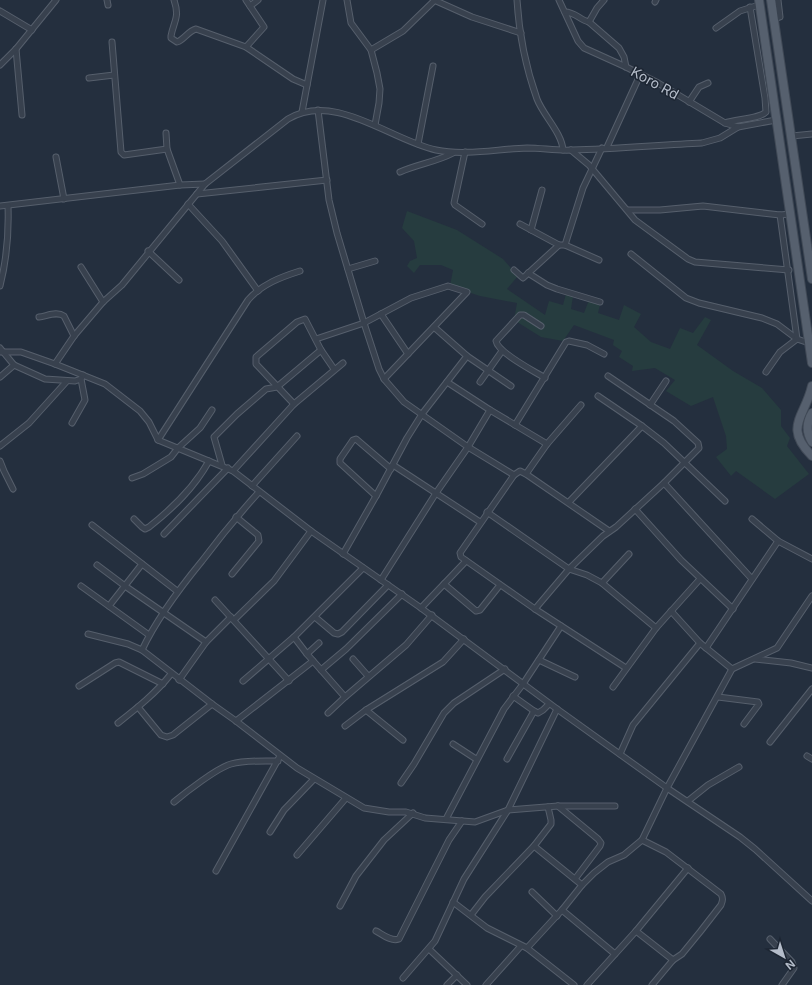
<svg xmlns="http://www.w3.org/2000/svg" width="812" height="985" viewBox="0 0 812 985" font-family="Inter,sans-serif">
<rect width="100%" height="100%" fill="#242f3e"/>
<polygon fill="#263c3f" points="407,211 457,230 503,259 518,276 507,289 545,315 549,301 563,305 566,294 573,296 571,309 584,313 589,300 600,305 598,313 619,320 624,305 641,314 634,327 651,342 670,349 680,328 693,333 705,317 711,320 697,345 733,371 762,388 781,410 781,426 790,438 787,446 809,474 775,499 736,471 731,476 716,457 727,449 726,436 713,397 691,406 666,391 675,380 655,368 632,371 633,366 619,357 622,351 613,345 614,340 574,325 563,341 541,337 514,320 517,303 480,296 450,286 453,270 441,265 420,265 414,273 407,266 410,261 417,258 414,241 402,228"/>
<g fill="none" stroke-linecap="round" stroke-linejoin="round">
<defs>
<g id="minor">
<polyline points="107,0 108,5"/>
<path d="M 174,0 C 180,18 174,20 171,36 L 171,38 L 177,42 C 184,40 188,31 196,29 L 246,47 L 293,79 L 307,85"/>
<polyline points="347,0 351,23 371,50 377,73 380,89 379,103 375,125"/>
<polyline points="434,0 472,17 521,33"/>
<path d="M 517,0 C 519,33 526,68 537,99 C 543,115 562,133 563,150"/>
<polyline points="559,0 578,41 584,48 626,67 658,83 725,123 738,127 776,120"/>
<polyline points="655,2 656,0"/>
<polyline points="250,6 258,0"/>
<polyline points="0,11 32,30"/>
<path d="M 565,12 C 575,12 580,20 589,22 L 597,8 L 604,0"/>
<polyline points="774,19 780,17 778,0"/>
<polyline points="589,22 619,48 624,57 626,67"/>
<polyline points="716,28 740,11 759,5"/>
<polyline points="112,42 121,152 124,155 167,149"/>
<polyline points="246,47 264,27 246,0"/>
<polyline points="16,49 22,115"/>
<polyline points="371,50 403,31 435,0"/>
<polyline points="0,65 16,49 56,0"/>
<polyline points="89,78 114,75"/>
<polyline points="689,102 699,87 708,83"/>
<polyline points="318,110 329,200 337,233 364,323 379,369 384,379 404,402 468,447 514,475 520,471 526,474 609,531"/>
<polyline points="302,112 323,0"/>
<path d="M 725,123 C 735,119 759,119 766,112 L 765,98 L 750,7"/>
<polyline points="166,133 167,149 180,185"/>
<polyline points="792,136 812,134"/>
<polyline points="418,144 433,66"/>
<polyline points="607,147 640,75"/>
<polyline points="571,150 589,165 635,220 688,259 695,262 789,270"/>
<polyline points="465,152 454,203 455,205 482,224"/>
<polyline points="56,157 64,199"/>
<path d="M 400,172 C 418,164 436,162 453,153"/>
<polyline points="197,194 327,180"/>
<polyline points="188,204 222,241 258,291"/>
<polyline points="0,206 180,185 205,184"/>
<polyline points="628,210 660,210 703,206 780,215 790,214"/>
<polyline points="520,224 559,245"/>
<polyline points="531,230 542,190"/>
<polyline points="565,245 583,188 602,148"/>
<polyline points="148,251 179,280"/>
<polyline points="631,254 686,298 699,303 762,318 777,324 797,339 809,343"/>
<polyline points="81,267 103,302"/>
<polyline points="348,269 375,261"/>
<polyline points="514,270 523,278 559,245 565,245 599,260"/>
<polyline points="528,273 547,285 557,289 600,302"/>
<path d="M 0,286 C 7,258 9,234 8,206"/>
<polyline points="381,314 408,354"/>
<path d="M 39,317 C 47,316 57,311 64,316 L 74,336"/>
<path d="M 541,326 L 524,315 L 520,315 L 496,341 C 498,353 534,371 545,378"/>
<polyline points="434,327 467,356 511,386"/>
<polyline points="316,339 364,323 411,298 445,287 448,286 467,292 384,379"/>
<polyline points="0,348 14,365"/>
<polyline points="0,352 21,352 55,364 105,384 140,411 149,422 158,440 233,471 311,531 421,608 557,709 667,788 740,837 755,849 812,901"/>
<path d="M 55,364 L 74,336 L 103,302 L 122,285 L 205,184 L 288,119 C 335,91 390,140 436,150 C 465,156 497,149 527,148 C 542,148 557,151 572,150 C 615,149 659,145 702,143 L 720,138 L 738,127"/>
<polyline points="766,372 780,352 797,339 780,215"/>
<polyline points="0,377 14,365 45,379 75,381 81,379 83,375"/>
<polyline points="447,382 490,410 547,444"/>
<polyline points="480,382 502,351"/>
<polyline points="598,396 642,426 664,443 725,501"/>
<polyline points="294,404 256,364 256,357 297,322 305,319 321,350 334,369"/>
<polyline points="650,405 666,381"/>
<polyline points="72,423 85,400 81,379"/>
<polyline points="515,425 566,342 569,341 587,345 604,354"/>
<path d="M 158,440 L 248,300 C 262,284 281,277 300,271"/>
<polyline points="0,446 29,423 67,381"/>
<polyline points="0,461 4,471 13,489"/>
<polyline points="222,465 214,437 237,414 266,389 277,387 321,350"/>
<polyline points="393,465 480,522"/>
<polyline points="233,471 294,404 343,363"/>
<polyline points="526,474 547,444 581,405"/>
<polyline points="514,475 460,553 461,557 535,609 626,668"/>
<polyline points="132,478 143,474 171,457 178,448 200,428 212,410"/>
<polyline points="664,483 752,579"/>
<polyline points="252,486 297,436"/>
<polyline points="376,496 340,463 340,459 353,440 356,439 391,469"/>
<polyline points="569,502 642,426"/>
<polyline points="635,509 681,560 733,609"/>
<polyline points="487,512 569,569 587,575 602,583 656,628"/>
<path d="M 134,519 L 142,527 L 145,529 L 149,527 C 173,508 194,488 209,461"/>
<polyline points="752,519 778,541 812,559"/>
<polyline points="92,525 177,591"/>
<polyline points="164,534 228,468"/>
<polyline points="343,554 376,496 407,438 422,414 467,356"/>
<polyline points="97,565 125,586 206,642"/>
<polyline points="232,574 259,541 258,535 236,517"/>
<polyline points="381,580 436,493 468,447 490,410"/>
<polyline points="602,583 629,554"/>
<polyline points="444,584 476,611 480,610 500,585"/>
<polyline points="81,586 149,635"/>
<polyline points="215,600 289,681"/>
<polyline points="109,606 142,564"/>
<polyline points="421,608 466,561"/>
<polyline points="535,609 569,569 603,536 616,527 664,483 699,448 698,443 674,421 608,376"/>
<polyline points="671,611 700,643 732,669"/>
<polyline points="315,617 334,633 338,634 342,632 388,585"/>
<polyline points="234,620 274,581 311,531"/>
<polyline points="88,634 128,644 142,650 212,704 236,721 297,768 364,808 389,812 406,812 425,818 475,822 508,810 558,806 615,806"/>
<polyline points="294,637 307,654 345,697"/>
<polyline points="706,648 778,541"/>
<path d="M 142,650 C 157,618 179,589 202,561 C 220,537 239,514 259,492"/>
<polyline points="307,654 319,643"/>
<polyline points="353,659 368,676"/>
<polyline points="755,659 791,663 812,668"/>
<polyline points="539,660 575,677"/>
<polyline points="321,670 346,649 402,594"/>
<polyline points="179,680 206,642 231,617"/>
<polyline points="243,681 294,637 363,568"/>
<polyline points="79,686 115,663 119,662 163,684"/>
<polyline points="613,687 656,628 700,579"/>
<polyline points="513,696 534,711 538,713 543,710 549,704"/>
<polyline points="718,697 758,702 759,704 744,724"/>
<polyline points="138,707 161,735 167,737 173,735 212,704"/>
<polyline points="366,710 403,740"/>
<polyline points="328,713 345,697 406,645 432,615"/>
<polyline points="236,721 313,661"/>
<path d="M 118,723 C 137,708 156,693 171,674"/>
<polyline points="345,726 366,710 443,662 464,639"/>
<polyline points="770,742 812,689"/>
<polyline points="453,744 476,759"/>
<polyline points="620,754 633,725 700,643"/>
<polyline points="807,756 812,759"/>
<polyline points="507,759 534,711"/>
<polyline points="401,783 414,764 444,713 454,703 505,669"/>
<polyline points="688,801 708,785 739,767"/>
<path d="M 174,802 C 186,792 217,768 231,764 C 245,760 263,761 278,761"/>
<polyline points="558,806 598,839 601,843 600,846 575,879"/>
<polyline points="446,819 504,709 523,684 561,626"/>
<polyline points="270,832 284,810 314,779"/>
<path d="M 642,840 L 666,852 L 721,894 C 723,898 723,900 721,905 L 700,932 L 682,954 L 673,960 L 652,985"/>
<polyline points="534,846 582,885"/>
<polyline points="297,855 346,798"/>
<polyline points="216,871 280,756"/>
<polyline points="532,892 557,916"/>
<polyline points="453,902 487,928 527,948 574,985"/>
<polyline points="340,906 356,876 384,840 413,813"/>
<polyline points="562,910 615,954"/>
<polyline points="471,915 485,897 534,846 551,824 551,820 548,807"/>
<path d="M 376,931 C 382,934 391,942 399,939 L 449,840 L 462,821"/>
<polyline points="636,931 673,960"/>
<polyline points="770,939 792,962 794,968 782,985"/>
<polyline points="527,948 562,910 582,885 594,873 608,862 624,855 642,840 667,788 732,669 777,648 812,596"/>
<polyline points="429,949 467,985"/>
<polyline points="403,978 435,941 464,879 508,810 557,709"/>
<polyline points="447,985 457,975"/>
<polyline points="486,985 521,946"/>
<polyline points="587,985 636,931 688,868"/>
</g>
<g id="primary">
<polyline points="759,0 812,363"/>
<polyline points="771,0 812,279"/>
<path d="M 812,386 C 805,417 783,427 812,456"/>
<path d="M 812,413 C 806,423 806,432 812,442"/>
</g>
</defs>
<use href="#minor" stroke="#565f6c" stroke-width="7"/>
<use href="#primary" stroke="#414a57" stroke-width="10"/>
<use href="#minor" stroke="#38414e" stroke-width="5"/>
<use href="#primary" stroke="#56606e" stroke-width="8"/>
</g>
<g text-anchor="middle" stroke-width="3" stroke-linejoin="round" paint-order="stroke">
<g font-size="14" fill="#b4bcc9" stroke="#1d2633">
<text transform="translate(655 83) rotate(29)" y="5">Koro Rd</text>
</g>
</g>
<g transform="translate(784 957) rotate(141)" stroke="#1d2633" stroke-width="3" paint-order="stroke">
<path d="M0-3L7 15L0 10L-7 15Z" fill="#b4bcc9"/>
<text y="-6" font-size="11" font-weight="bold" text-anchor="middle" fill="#b4bcc9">N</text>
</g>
</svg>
